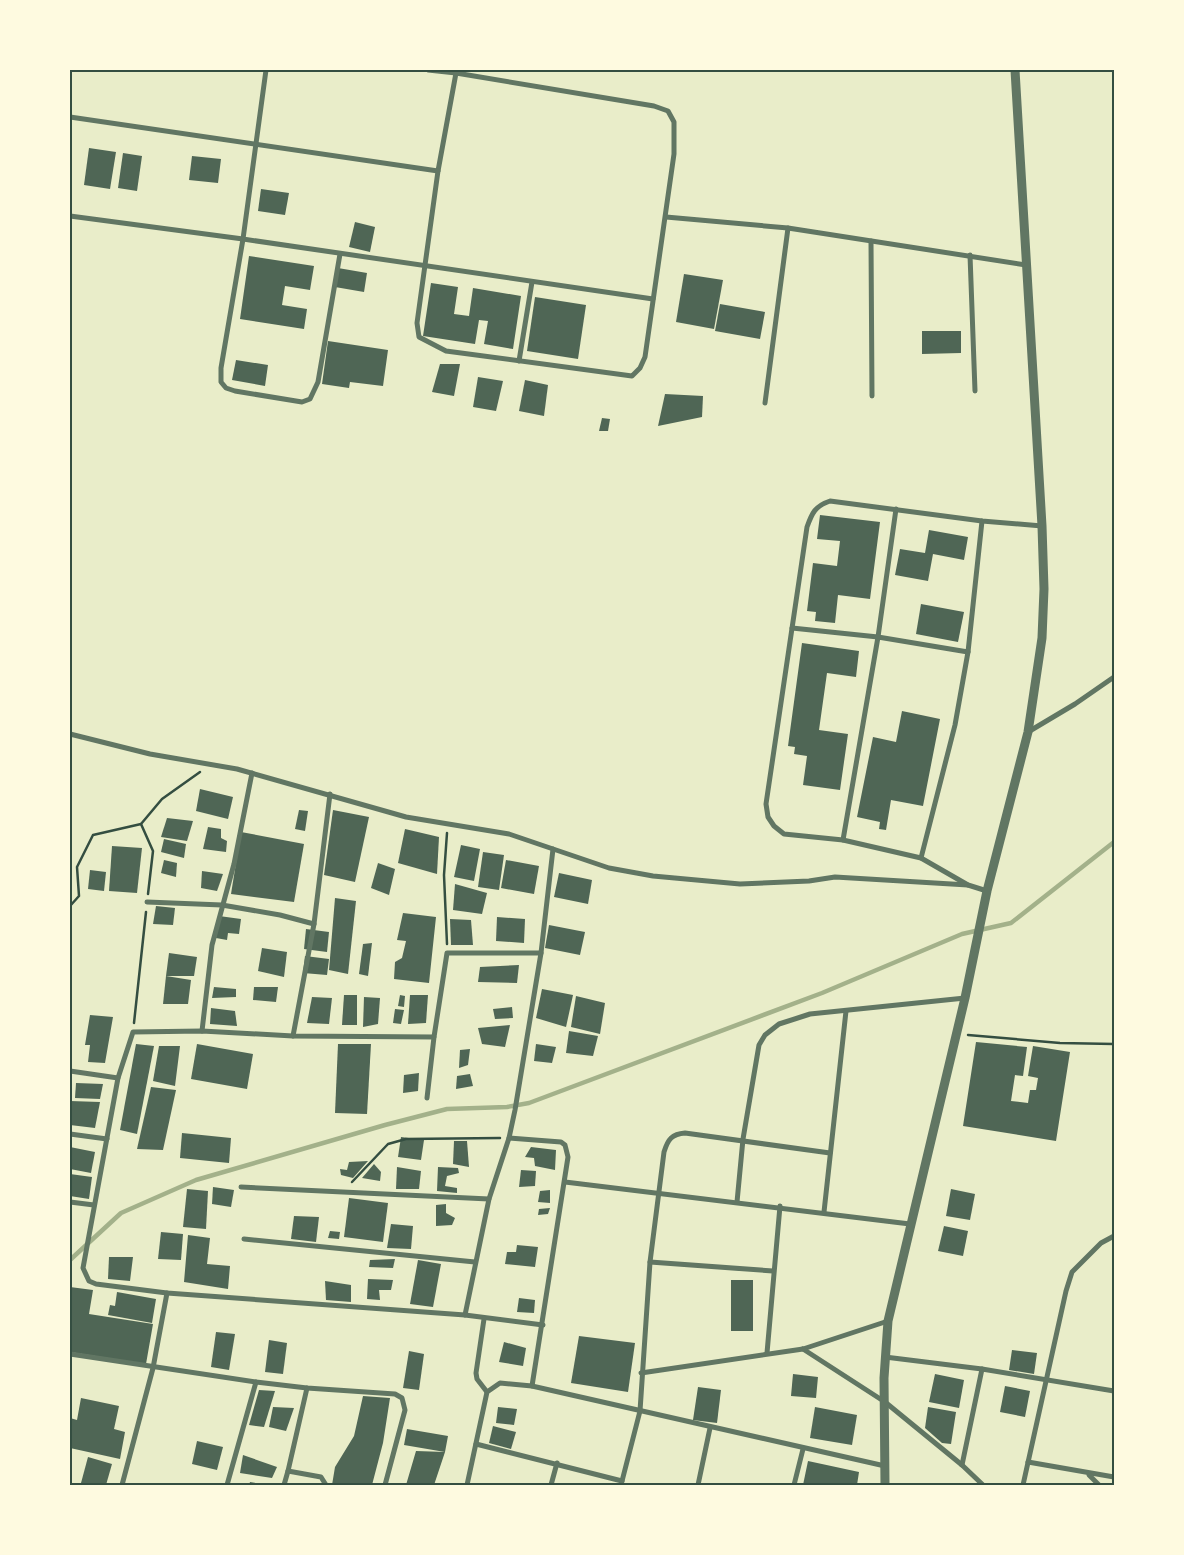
<svg xmlns="http://www.w3.org/2000/svg" width="1184" height="1555" viewBox="0 0 1184 1555" font-family="'Sofia Sans Condensed',sans-serif">
<rect width="100%" height="100%" fill="#e9edc9"/>
<g fill="none" stroke-linecap="round" stroke-linejoin="round">
<polyline stroke="#a3b18a" stroke-width="4.5" points="70,1260 121,1213 196,1180 385,1125 447,1109 507,1107 529,1103 822,993 962,934 1011,923 1114,842"/>
</g>
<g fill="#4f6655">
<polygon points="89,148 116,152 110,189 84,185"/>
<polygon points="123,153 142,156 137,191 118,188"/>
<polygon points="192,156 221,159 218,183 189,180"/>
<polygon points="261,189 289,193 285,215 258,211"/>
<polygon points="355,222 375,227 370,252 349,247"/>
<polygon points="249,256 314,266 310,290 285,286 282,305 307,309 304,329 240,319"/>
<polygon points="338,268 367,273 364,292 335,287"/>
<polygon points="684,274 723,280 714,329 676,322"/>
<polygon points="431,283 458,287 454,314 469,316 473,288 521,296 513,349 484,344 488,321 479,320 475,344 423,336"/>
<polygon points="535,297 586,305 578,359 527,351"/>
<polygon points="720,304 765,312 760,339 715,331"/>
<polygon points="922,331 961,331 961,353 922,354"/>
<polygon points="328,341 388,350 383,386 350,382 349,388 322,384"/>
<polygon points="236,360 268,365 265,386 232,380"/>
<polygon points="440,364 460,364 454,396 432,392"/>
<polygon points="478,377 503,381 496,411 473,407"/>
<polygon points="525,380 548,385 544,416 519,411"/>
<polygon points="665,394 703,396 702,417 658,426"/>
<polygon points="602,418 610,419 608,431 599,431"/>
<polygon points="820,515 880,522 870,599 838,595 835,623 815,621 816,612 807,611 813,563 837,566 840,541 817,539"/>
<polygon points="929,530 968,537 964,560 933,554 928,581 895,575 900,549 925,553"/>
<polygon points="921,604 964,612 958,642 916,634"/>
<polygon points="802,643 859,651 856,677 827,673 819,730 848,734 840,790 803,785 807,756 794,754 795,747 788,746"/>
<polygon points="902,711 940,719 923,806 891,800 886,830 879,829 880,822 857,817 873,737 896,742"/>
<polygon points="200,789 233,797 228,819 196,811"/>
<polygon points="299,810 308,811 305,831 295,829"/>
<polygon points="333,810 369,817 355,882 324,875"/>
<polygon points="167,818 193,821 187,841 161,837"/>
<polygon points="208,827 221,829 221,838 227,841 226,852 203,849"/>
<polygon points="405,829 439,837 437,874 398,863"/>
<polygon points="241,832 304,844 294,902 231,894"/>
<polygon points="164,839 186,844 184,858 161,852"/>
<polygon points="461,845 480,849 474,881 454,877"/>
<polygon points="112,846 142,848 137,893 109,891"/>
<polygon points="483,852 504,855 499,890 478,887"/>
<polygon points="164,860 177,863 176,877 161,873"/>
<polygon points="506,860 539,866 534,894 501,888"/>
<polygon points="378,863 395,869 389,895 371,888"/>
<polygon points="90,870 106,872 104,891 88,889"/>
<polygon points="202,871 223,874 217,891 201,888"/>
<polygon points="559,873 592,880 588,904 554,897"/>
<polygon points="455,884 487,893 482,914 453,910"/>
<polygon points="335,898 356,901 348,974 329,970"/>
<polygon points="156,906 175,908 173,925 153,924"/>
<polygon points="403,913 436,917 429,983 394,979 395,962 402,958 406,941 397,940"/>
<polygon points="219,916 241,919 239,934 228,933 227,940 216,938"/>
<polygon points="497,917 525,919 524,943 496,941"/>
<polygon points="450,919 471,920 473,945 451,945"/>
<polygon points="549,925 585,932 580,955 545,948"/>
<polygon points="306,929 329,932 327,952 304,949"/>
<polygon points="372,943 368,976 359,974 363,944"/>
<polygon points="262,948 287,952 284,977 258,971"/>
<polygon points="169,953 197,957 194,976 166,976"/>
<polygon points="305,956 329,959 327,975 303,973"/>
<polygon points="519,965 517,983 478,982 480,967"/>
<polygon points="166,976 191,980 188,1004 163,1004"/>
<polygon points="214,987 236,989 236,997 212,998"/>
<polygon points="254,987 278,987 276,1002 253,1000"/>
<polygon points="542,989 573,995 566,1027 536,1018"/>
<polygon points="344,995 357,995 357,1025 342,1025"/>
<polygon points="400,995 405,996 404,1007 398,1006"/>
<polygon points="410,995 428,995 426,1023 408,1024"/>
<polygon points="576,996 605,1003 600,1034 571,1027"/>
<polygon points="312,997 332,998 329,1024 307,1023"/>
<polygon points="364,997 380,998 378,1024 363,1027"/>
<polygon points="512,1007 513,1018 495,1019 493,1009"/>
<polygon points="211,1008 235,1011 237,1026 210,1024"/>
<polygon points="395,1009 404,1010 401,1024 393,1023"/>
<polygon points="90,1015 113,1017 105,1063 88,1062 90,1045 85,1045"/>
<polygon points="510,1025 505,1047 482,1044 478,1028"/>
<polygon points="569,1031 598,1036 593,1056 566,1053"/>
<polygon points="976,1042 1027,1047 1023,1076 1015,1075 1011,1101 1028,1103 1030,1090 1036,1090 1038,1078 1028,1076 1033,1046 1070,1052 1056,1141 963,1126"/>
<polygon points="136,1044 154,1046 137,1134 120,1130"/>
<polygon points="197,1044 253,1054 247,1089 191,1079"/>
<polygon points="338,1044 371,1044 367,1114 335,1113"/>
<polygon points="536,1044 556,1047 552,1063 534,1061"/>
<polygon points="159,1046 180,1046 175,1086 153,1081"/>
<polygon points="470,1049 468,1065 459,1068 460,1050"/>
<polygon points="419,1073 418,1091 403,1093 404,1075"/>
<polygon points="470,1074 473,1086 456,1089 457,1076"/>
<polygon points="76,1083 103,1084 100,1099 75,1098"/>
<polygon points="151,1087 176,1090 163,1150 137,1149"/>
<polygon points="70,1101 100,1102 95,1128 70,1125"/>
<polygon points="182,1133 231,1138 229,1163 180,1158"/>
<polygon points="401,1137 424,1140 421,1160 398,1157"/>
<polygon points="454,1141 467,1141 469,1167 453,1164"/>
<polygon points="70,1147 95,1152 91,1173 70,1169"/>
<polygon points="531,1147 556,1150 555,1170 535,1166 534,1158 525,1157"/>
<polygon points="368,1161 353,1178 341,1175 340,1169 347,1170 349,1162"/>
<polygon points="374,1164 381,1172 380,1181 362,1178"/>
<polygon points="397,1167 421,1171 419,1189 396,1189"/>
<polygon points="438,1167 458,1168 459,1173 447,1176 445,1186 457,1188 457,1193 437,1191"/>
<polygon points="521,1170 536,1171 535,1186 519,1187"/>
<polygon points="70,1174 92,1177 89,1199 70,1196"/>
<polygon points="213,1187 234,1190 231,1207 212,1204"/>
<polygon points="187,1189 208,1191 206,1229 183,1227"/>
<polygon points="951,1189 975,1194 970,1220 946,1216"/>
<polygon points="550,1190 550,1203 538,1202 540,1191"/>
<polygon points="349,1198 388,1203 383,1242 344,1237"/>
<polygon points="446,1204 446,1213 455,1218 452,1225 436,1226 436,1205"/>
<polygon points="550,1208 548,1214 538,1215 539,1209"/>
<polygon points="294,1216 319,1217 316,1242 291,1239"/>
<polygon points="391,1224 413,1226 411,1249 387,1248"/>
<polygon points="944,1226 968,1231 963,1256 938,1251"/>
<polygon points="330,1231 340,1232 339,1239 328,1238"/>
<polygon points="161,1232 183,1234 181,1260 158,1259"/>
<polygon points="188,1235 210,1238 207,1264 230,1266 228,1289 184,1282"/>
<polygon points="517,1245 538,1247 535,1267 505,1264 507,1252 516,1252"/>
<polygon points="109,1257 133,1257 130,1281 108,1279"/>
<polygon points="395,1259 393,1268 369,1267 370,1260"/>
<polygon points="418,1260 441,1264 433,1307 410,1304"/>
<polygon points="368,1279 393,1280 391,1290 379,1290 380,1300 367,1299"/>
<rect x="731" y="1280" width="22" height="51"/>
<polygon points="325,1281 351,1285 351,1302 326,1300"/>
<polygon points="70,1287 93,1290 89,1314 153,1324 146,1364 70,1352"/>
<polygon points="117,1292 156,1299 152,1323 108,1315 110,1305 115,1306"/>
<polygon points="519,1298 535,1300 534,1313 517,1312"/>
<polygon points="216,1332 235,1334 229,1370 211,1367"/>
<polygon points="579,1336 635,1343 628,1392 571,1383"/>
<polygon points="269,1340 287,1343 283,1374 265,1372"/>
<polygon points="504,1342 526,1348 523,1366 499,1362"/>
<polygon points="1012,1350 1037,1353 1034,1374 1009,1370"/>
<polygon points="409,1351 424,1354 419,1390 403,1388"/>
<polygon points="793,1374 818,1377 816,1398 791,1396"/>
<polygon points="935,1374 964,1380 959,1408 929,1402"/>
<polygon points="1005,1386 1030,1391 1025,1417 1000,1412"/>
<polygon points="698,1387 721,1390 717,1423 693,1420"/>
<polygon points="259,1390 275,1391 264,1427 249,1425"/>
<polygon points="363,1396 390,1398 383,1443 372,1485 332,1485 335,1467 354,1436"/>
<polygon points="81,1398 119,1406 114,1429 125,1432 120,1459 70,1448 70,1418 77,1420"/>
<polygon points="273,1407 294,1408 286,1431 269,1427"/>
<polygon points="498,1407 517,1409 514,1425 496,1423"/>
<polygon points="815,1407 857,1415 852,1445 810,1438"/>
<polygon points="928,1407 956,1412 951,1444 942,1443 925,1428"/>
<polygon points="493,1426 516,1432 511,1449 489,1443"/>
<polygon points="407,1429 448,1436 445,1452 434,1485 406,1485 416,1451 445,1452 404,1445"/>
<polygon points="197,1441 223,1447 217,1470 192,1464"/>
<polygon points="243,1455 277,1467 272,1478 240,1473"/>
<polygon points="88,1457 112,1464 106,1485 81,1483"/>
<polygon points="808,1461 859,1472 857,1485 803,1485"/>
<polygon points="250,1482 261,1484 261,1485 249,1485"/>
</g>
<g fill="none" stroke-linecap="round" stroke-linejoin="round">
<g stroke="#344e41" stroke-width="2.5">
<polyline points="141,824 153,851 148,894"/>
<polyline points="70,906 79,896 77,867 93,835 141,824 162,799 200,772"/>
<polyline points="447,944 444,875 447,833"/>
<polyline points="134,1023 146,912"/>
<polyline points="968,1035 1060,1043 1114,1044"/>
<polyline points="352,1182 388,1144 406,1139 500,1138"/>
</g>
<g stroke="#617663" stroke-width="5">
<polyline points="266,70 243,239 221,368 221,382 226,388 235,391 302,402 310,399 318,382 340,254"/>
<polyline points="428,70 456,73 654,106 668,111 674,122 674,154 645,357 640,368 632,376 446,351 419,337 417,323 438,171 456,73"/>
<polyline points="70,117 438,171"/>
<polyline points="70,216 243,239 653,299"/>
<polyline points="666,217 788,228 1026,265"/>
<polyline points="871,241 872,396"/>
<polyline points="970,255 975,391"/>
<polyline points="519,361 532,282"/>
<polyline points="765,403 788,228"/>
<polyline points="792,628 878,637 968,652"/>
<polyline points="1028,732 1075,704 1114,677"/>
<polyline points="70,734 150,754 237,769 406,817 509,834 609,868 653,876 740,884 809,881 835,877 968,885"/>
<polyline points="843,840 878,637 896,509"/>
<polyline points="921,858 955,725 968,652 982,521"/>
<path d="M 987,891 L 968,885 L 921,858 L 843,840 L 784,834 L 774,826 L 768,817 L 766,804 L 807,527 C 812,513 815,506 830,501 L 982,521 L 1042,526"/>
<polyline points="147,902 222,905 280,915 314,924"/>
<polyline points="202,1031 212,945 234,864 252,773"/>
<polyline points="293,1036 314,924 330,794"/>
<polyline points="434,1037 293,1036 202,1031 133,1032 118,1078 83,1268 89,1281 96,1284 167,1293 465,1315 543,1325"/>
<polyline points="70,1071 118,1078"/>
<polyline points="427,1098 434,1037 447,953 541,953"/>
<polyline points="70,1134 107,1139"/>
<polyline points="509,1138 561,1142 565,1145 568,1157 532,1386"/>
<polyline points="565,1182 910,1224"/>
<polyline points="241,1187 489,1199"/>
<polyline points="70,1202 94,1205"/>
<polyline points="737,1202 743,1139 759,1045 765,1035 779,1024 810,1014 965,998"/>
<polyline points="824,1212 846,1011"/>
<polyline points="244,1239 475,1262"/>
<polyline points="650,1262 773,1271"/>
<polyline points="465,1315 489,1199 509,1138 515,1110 541,953 553,849"/>
<polyline points="484,1319 476,1373 477,1379 487,1392"/>
<polyline points="803,1349 885,1402 962,1465 983,1485"/>
<polyline points="767,1353 780,1206"/>
<polyline points="70,1354 256,1382 307,1388 395,1394 402,1398 405,1410 385,1485"/>
<polyline points="885,1357 982,1369 1114,1391"/>
<polyline points="641,1373 803,1349 888,1321"/>
<polyline points="307,1388 288,1471 321,1477 326,1485"/>
<polyline points="476,1444 622,1481"/>
<polyline points="1028,1462 1114,1477"/>
<polyline points="962,1465 982,1369"/>
<polyline points="1089,1475 1099,1485"/>
<polyline points="122,1485 153,1368 167,1293"/>
<polyline points="227,1485 256,1382"/>
<polyline points="284,1485 288,1471"/>
<polyline points="467,1485 487,1392 500,1383 532,1386 885,1466"/>
<polyline points="551,1485 557,1463"/>
<path d="M 621,1485 L 640,1411 L 650,1262 L 664,1152 C 668,1139 672,1134 685,1133 L 830,1153"/>
<polyline points="698,1485 710,1428"/>
<polyline points="794,1485 803,1449"/>
<polyline points="1023,1485 1066,1291 1072,1272 1101,1243 1114,1236"/>
</g>
<polyline stroke="#617663" stroke-width="9" points="885,1485 884,1378 888,1321 965,998 987,891 1028,732 1042,638 1044,589 1042,526 1015,70"/>
</g>
<rect width="1184" height="1555" fill="none" stroke="#fefae0" stroke-width="142"/>
<rect x="71" y="71" width="1042" height="1413" fill="none" stroke="#344e41" stroke-width="2"/>
</svg>
